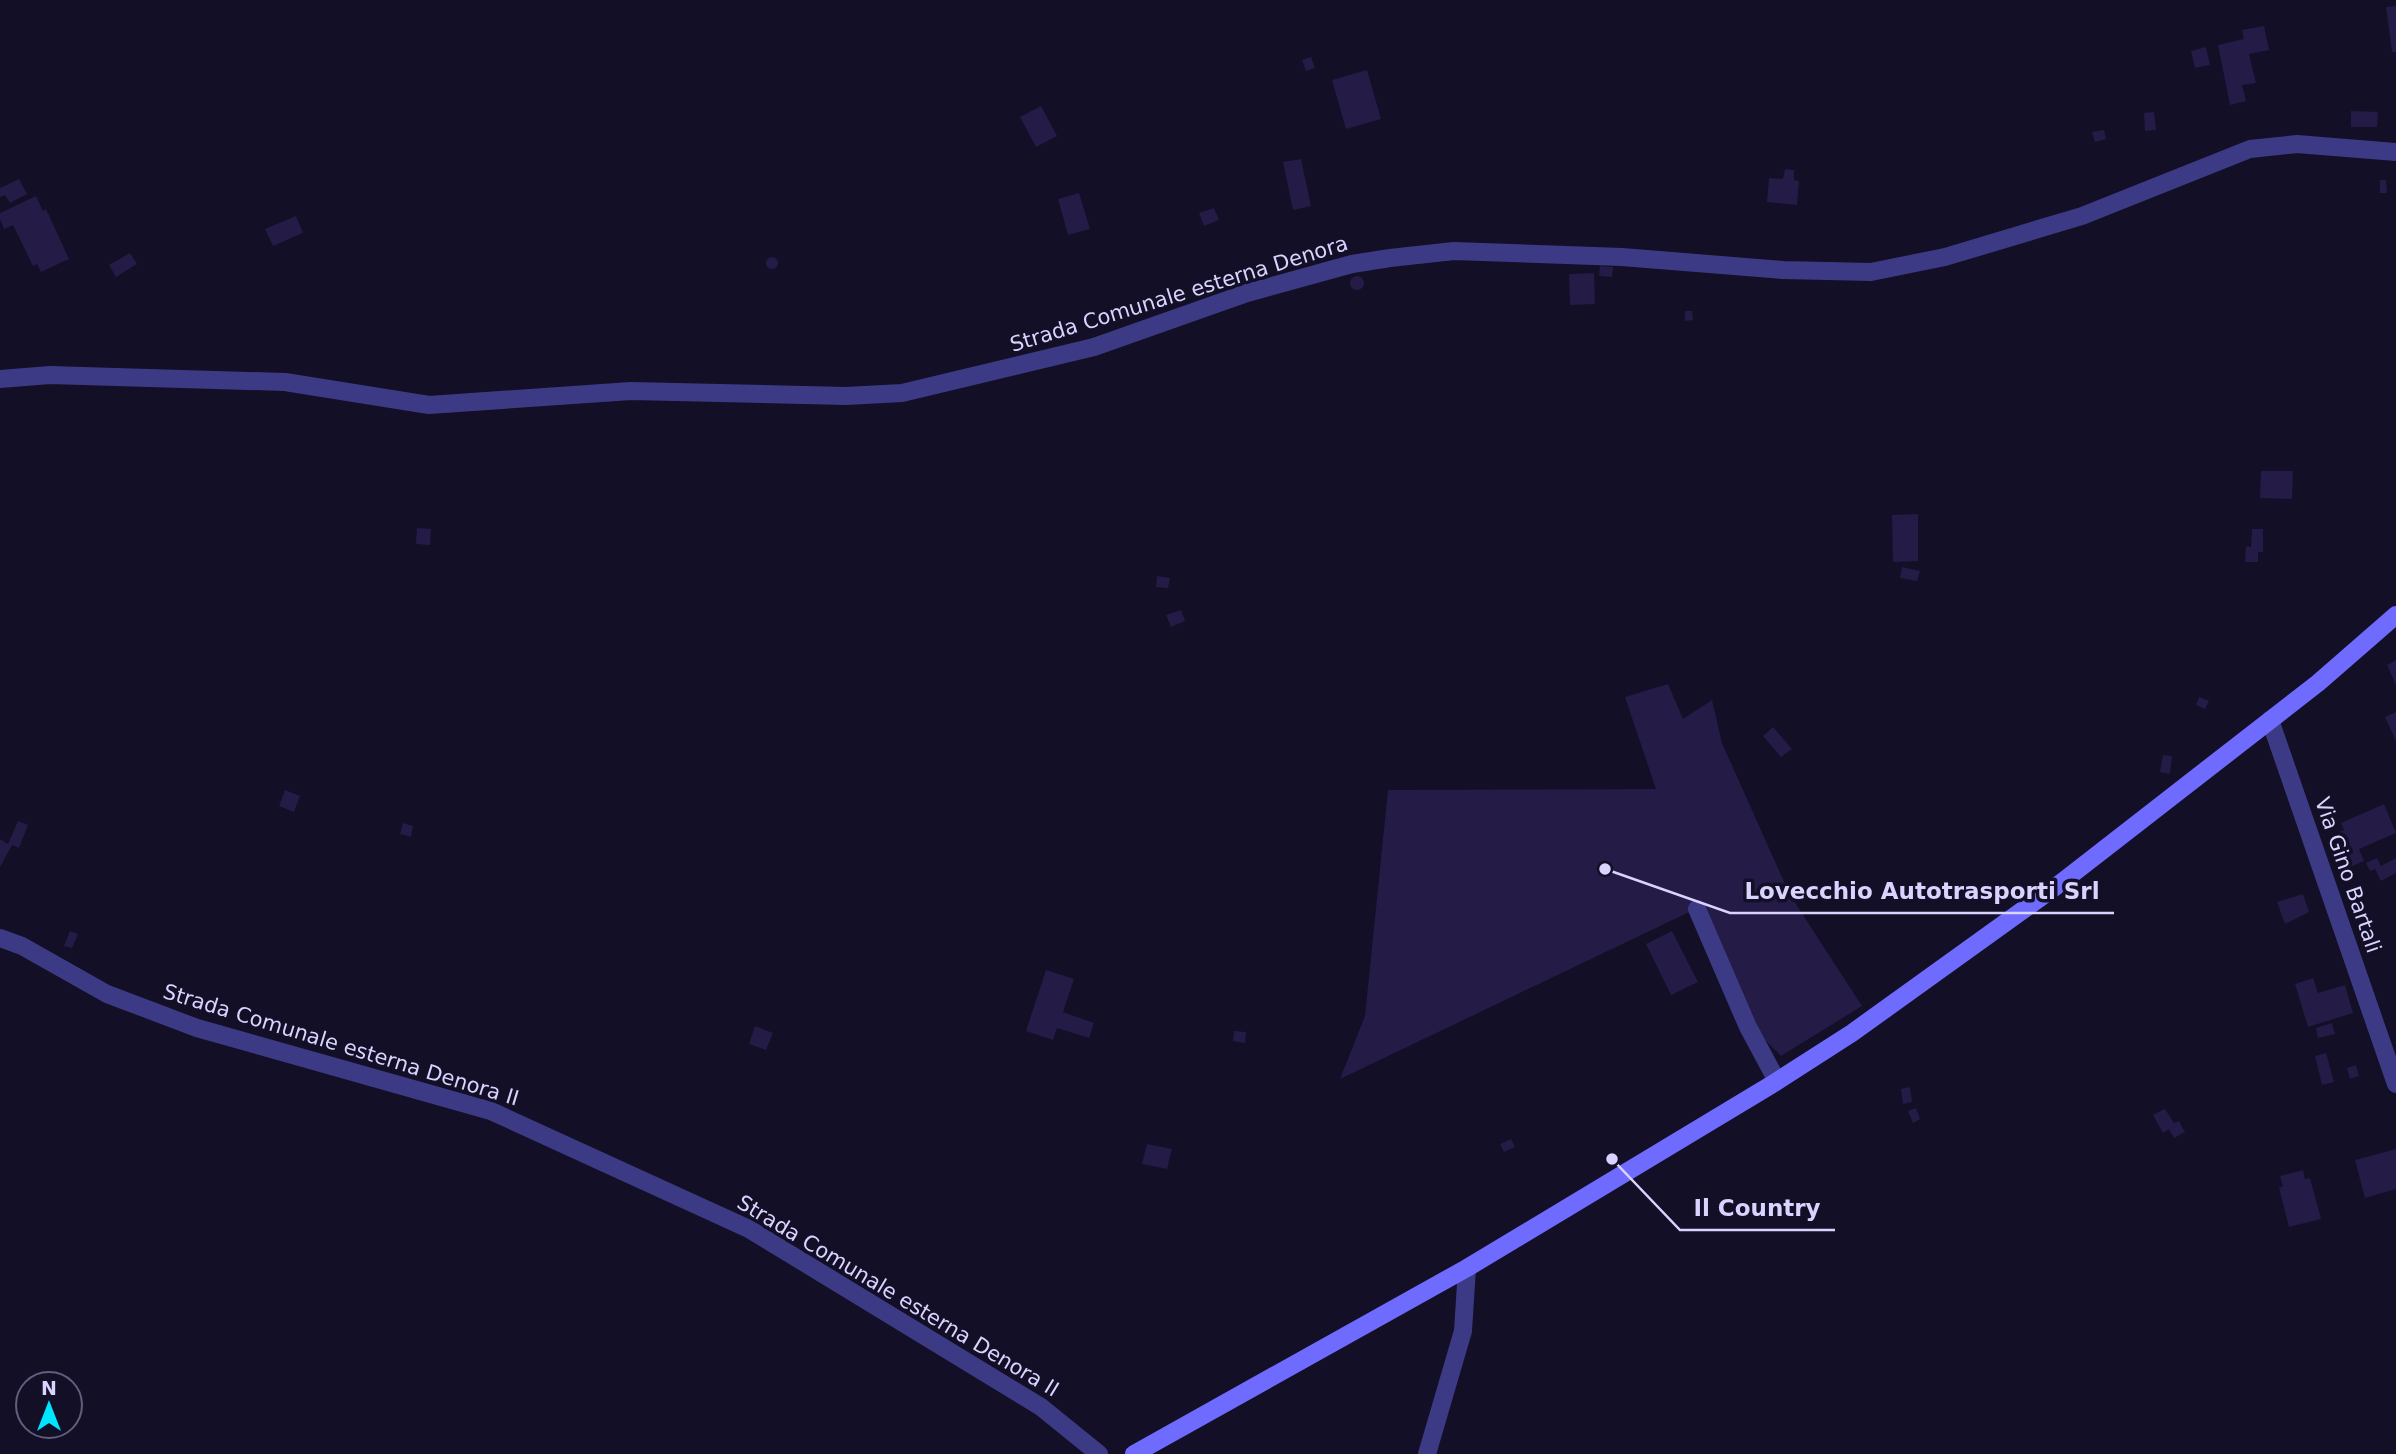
<svg xmlns="http://www.w3.org/2000/svg" width="2396" height="1454" viewBox="0 0 2396 1454" font-family="'DejaVu Sans',sans-serif">
<rect width="100%" height="100%" fill="#130f26"/>
<g fill="#241b47">
<polygon points="2396,6 2396,52 2392,52 2386,7"/>
<polygon points="2264,26 2269,50 2249,54 2256,83 2242,85 2246,101 2230,105 2218,45 2244,39 2242,30"/>
<polygon points="2206,47 2210,65 2195,68 2191,51"/>
<polygon points="1311,57 1315,68 1306,71 1302,60"/>
<polygon points="1367,70 1381,119 1346,129 1332,80"/>
<polygon points="1041,106 1057,136 1036,147 1020,117"/>
<polygon points="2351,111 2378,112 2377,127 2351,127"/>
<polygon points="2154,112 2156,130 2145,131 2144,113"/>
<polygon points="2104,130 2106,139 2095,142 2092,132"/>
<polygon points="1301,159 1311,206 1293,210 1283,162"/>
<polygon points="1785,169 1794,170 1794,180 1799,181 1797,205 1767,202 1769,178 1783,179"/>
<polygon points="19,179 27,194 10,203 5,195 0,197 0,188"/>
<polygon points="2380,180 2386,180 2387,193 2380,193"/>
<polygon points="1079,193 1090,229 1068,235 1058,199"/>
<polygon points="36,196 43,211 46,209 69,259 41,272 37,264 33,266 13,225 4,229 0,219 0,213"/>
<polygon points="1214,208 1219,220 1204,226 1199,213"/>
<polygon points="296,216 303,233 273,246 265,229"/>
<polygon points="130,253 137,264 116,277 109,265"/>
<circle cx="772" cy="263" r="6"/>
<polygon points="1600,266 1613,267 1612,277 1599,276"/>
<polygon points="1594,273 1595,304 1570,305 1569,274"/>
<circle cx="1357" cy="283" r="7"/>
<polygon points="1685,311 1692,311 1693,320 1685,321"/>
<polygon points="2261,471 2293,471 2292,499 2260,498"/>
<polygon points="1918,514 1918,561 1893,562 1892,515"/>
<polygon points="417,528 431,529 430,545 416,544"/>
<polygon points="2252,529 2263,529 2263,552 2258,552 2258,562 2245,562 2246,546 2251,547"/>
<polygon points="1902,567 1920,571 1917,581 1900,578"/>
<polygon points="1157,576 1170,578 1168,588 1156,587"/>
<polygon points="1181,610 1185,621 1171,627 1166,615"/>
<polygon points="2396,660 2396,685 2387,665"/>
<polygon points="1668,684 1683,719 1712,700 1722,743 1790,895 1862,1006 1781,1056 1757,1032 1702,906 1340,1079 1365,1016 1388,790 1656,789 1625,697"/>
<polygon points="2199,697 2209,701 2205,709 2196,705"/>
<polygon points="2396,712 2396,741 2385,717"/>
<polygon points="1773,727 1792,749 1781,757 1763,736"/>
<polygon points="2163,755 2172,756 2170,774 2160,772"/>
<polygon points="285,790 300,796 294,812 279,806"/>
<polygon points="2384,804 2396,833 2359,849 2364,861 2348,868 2344,856 2348,854 2339,832 2344,830 2341,823"/>
<polygon points="18,821 28,825 19,848 12,845 0,867 0,839 8,844"/>
<polygon points="403,823 413,826 411,837 400,834"/>
<polygon points="2377,858 2381,866 2396,858 2396,873 2381,881 2375,869 2370,871 2366,863"/>
<polygon points="2303,894 2309,912 2285,924 2277,902"/>
<polygon points="70,931 78,934 72,948 64,946"/>
<polygon points="1672,931 1698,982 1671,995 1646,944"/>
<polygon points="1046,970 1074,979 1063,1012 1094,1023 1089,1038 1057,1028 1053,1040 1026,1031"/>
<polygon points="2313,978 2318,993 2345,985 2353,1013 2308,1027 2295,984"/>
<polygon points="2332,1023 2335,1034 2318,1038 2316,1028"/>
<polygon points="755,1026 773,1033 766,1050 749,1044"/>
<polygon points="1234,1031 1246,1032 1245,1043 1233,1041"/>
<polygon points="2326,1053 2334,1082 2322,1085 2315,1056"/>
<polygon points="2356,1065 2359,1076 2350,1079 2347,1068"/>
<polygon points="1910,1087 1912,1102 1903,1104 1901,1089"/>
<polygon points="1916,1108 1920,1119 1913,1123 1908,1111"/>
<polygon points="2165,1109 2174,1123 2179,1121 2185,1132 2174,1138 2169,1129 2163,1133 2153,1115"/>
<polygon points="1511,1139 1515,1147 1504,1152 1500,1144"/>
<polygon points="1147,1144 1172,1149 1167,1169 1142,1164"/>
<polygon points="2396,1149 2396,1189 2365,1198 2355,1160"/>
<polygon points="2303,1170 2305,1179 2310,1178 2321,1219 2289,1227 2279,1188 2283,1186 2280,1176"/>
</g>
<g fill="none" stroke-linecap="round" stroke-linejoin="round">
<g stroke="#3d3a85" stroke-width="18">
<polyline points="0,379 50,375 285,382 429,405 631,391 846,396 902,393 1094,347 1247,293 1352,264 1390,258 1454,251 1622,257 1783,270 1871,272 1945,257 2082,216 2250,149 2297,144 2396,152"/>
<polyline points="2270,720 2396,1084"/>
<polyline points="1697,909 1748,1027 1777,1081"/>
<polyline points="0,938 22,946 107,994 197,1028 491,1111 749,1229 1041,1407 1099,1454"/>
<polyline points="1427,1454 1463,1331 1467,1268"/>
</g>
<polyline stroke="#6f6bff" stroke-width="18" points="1134,1454 1467,1268 1771,1085 1852,1033 2062,882 2318,683 2396,615"/>
</g>
<g text-anchor="middle" stroke-width="7" stroke-linejoin="round" paint-order="stroke">
<g font-size="21" fill="#d9d4ff" stroke="#130f26">
<text transform="translate(1179 294) rotate(-17)" y="7">Strada Comunale esterna Denora</text>
<text transform="translate(2348 875) rotate(71)" y="7">Via Gino Bartali</text>
<text transform="translate(341 1045) rotate(17)" y="7">Strada Comunale esterna Denora II</text>
<text transform="translate(898 1296) rotate(31)" y="7">Strada Comunale esterna Denora II</text>
</g>
</g>
<path fill="none" stroke="#d9d4ff" stroke-width="2.5" d="M1605 869L1730 913H2114M1612 1159L1680 1230H1835"/>
<g fill="#d9d4ff" stroke="#130f26" stroke-width="2.5">
<circle cx="1605" cy="869" r="7"/>
<circle cx="1612" cy="1159" r="7"/>
</g>
<g font-size="23" text-anchor="middle" font-weight="bold" fill="#d9d4ff" stroke="#130f26" stroke-width="7" stroke-linejoin="round" paint-order="stroke">
<text x="1922" y="899">Lovecchio Autotrasporti Srl</text>
<text x="1757" y="1216">Il Country</text>
</g>
<g transform="translate(49 1405)"><circle r="33" fill="#130f26" stroke="#625e7d" stroke-width="2"/>
<path d="M0-5L12 26L0 18L-12 26Z" fill="#00e5ff"/>
<text y="-10" font-size="19" font-weight="bold" text-anchor="middle" fill="#d9d4ff">N</text>
</g>
</svg>
